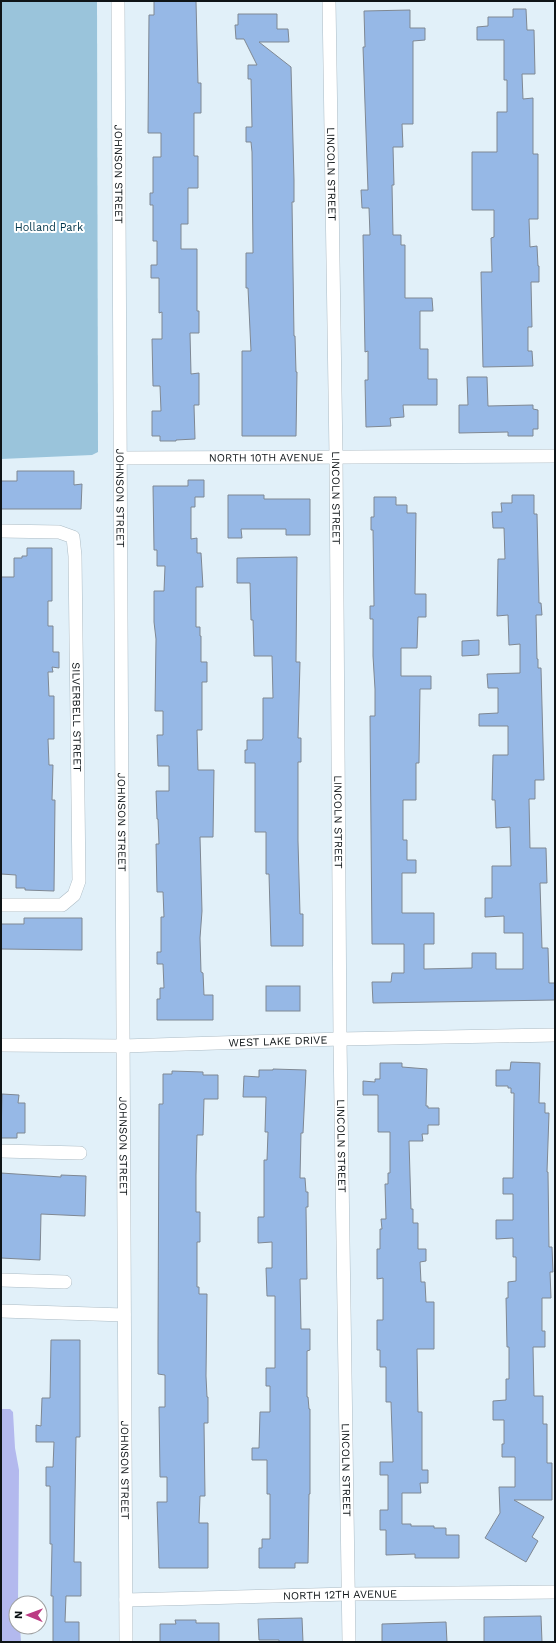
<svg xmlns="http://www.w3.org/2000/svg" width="556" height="1643" viewBox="0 0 556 1643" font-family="'Work Sans',sans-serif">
<rect width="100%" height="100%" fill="#e1f0f9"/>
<polygon fill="#9ac4db" points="1,1 97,1 98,452 92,455 1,459"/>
<polygon fill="#b3b9ee" points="1,1409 10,1409 13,1412 15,1448 19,1470 18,1603 16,1603 16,1627 20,1627 21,1642 1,1642"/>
<g fill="#96b8e6" stroke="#7f8893">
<polygon points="154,1 196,1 198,83 201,83 201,113 194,113 194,156 198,156 198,188 188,188 188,224 181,224 181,249 197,249 197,311 199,311 199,333 190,333 191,374 199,373 199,405 194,405 195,439 176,440 176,441 160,441 160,436 152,436 152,411 161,411 160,386 153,386 152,339 162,339 162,312 159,313 159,278 151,278 151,265 157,265 157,241 153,241 153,205 150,205 150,193 153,193 153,157 161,157 161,133 148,133 149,15 154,15"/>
<polygon points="513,9 526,9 527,30 534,30 535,74 522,74 523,99 533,98 533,154 538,154 538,219 529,219 530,247 537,246 538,266 539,266 539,282 531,282 532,327 528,327 528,351 532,351 533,366 483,367 481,272 492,272 491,238 494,237 494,210 472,210 472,152 497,152 497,112 507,112 507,80 504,80 504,40 477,40 477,27 488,26 488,17 513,17"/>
<polygon points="410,10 410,28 425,28 425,40 413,41 413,124 402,124 403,147 393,147 394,185 392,185 393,235 401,235 401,245 405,245 405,298 432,298 433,311 420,311 420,349 428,349 428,379 437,379 437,405 403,405 404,417 390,418 391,426 366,427 365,380 368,380 368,351 365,352 363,235 370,235 369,208 362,208 361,190 368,190 363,47 365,47 364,11"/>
<polygon points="238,14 277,14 277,29 288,29 289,42 259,42 291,67 294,180 294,202 292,202 294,336 295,336 296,372 297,372 296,436 242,436 242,351 251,351 248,288 246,288 246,253 253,253 252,152 251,142 246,142 246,127 252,127 251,79 248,79 248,65 257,65 244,39 236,39 235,25 238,25"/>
<polygon points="467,377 487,377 488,406 533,405 533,409 538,410 538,429 533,429 533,436 508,436 508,432 459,433 459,405 468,405"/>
<polygon points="17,471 74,471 74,485 82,484 81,509 1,509 1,481 17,481"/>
<polygon points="188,480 204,480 204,497 195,497 195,507 191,507 191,539 197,538 197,553 201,553 203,587 196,587 196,627 200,627 200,636 201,636 201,662 207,662 207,682 202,682 202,730 197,730 198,770 214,770 213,837 200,837 202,911 200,938 201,972 203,973 204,995 213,995 213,1020 157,1020 157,999 160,999 160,988 164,988 163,964 157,964 157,952 161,952 161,917 164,917 163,892 157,892 156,844 159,844 158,819 157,819 156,791 169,791 169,766 158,766 157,735 163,735 163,711 155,711 156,639 154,622 154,591 164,591 165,566 157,566 157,550 154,550 153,486 188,486"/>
<polygon points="228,495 264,495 264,499 310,499 310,535 286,535 286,529 241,529 242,538 228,538"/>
<polygon points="512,495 534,495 534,514 537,514 539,603 541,603 542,615 536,615 537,659 538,659 538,668 541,668 544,780 535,780 535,799 529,799 530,848 546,848 547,883 540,883 542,948 548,948 549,983 555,983 555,1000 373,1003 372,982 391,982 392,973 404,973 404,944 372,944 370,716 375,716 375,689 373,656 373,619 370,619 370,606 374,606 373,530 371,530 371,517 374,517 374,497 396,497 396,505 407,505 407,513 416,513 415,594 426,594 426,617 418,617 417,648 401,648 401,676 431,676 431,689 420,689 419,763 416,763 416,800 403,800 403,840 407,840 407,860 416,860 416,873 402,873 402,913 434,913 434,944 424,944 424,969 472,968 472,953 496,953 496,969 523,969 523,933 504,933 504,916 485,917 485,898 492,898 492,866 511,866 510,827 496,828 495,800 492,800 493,755 508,755 508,726 479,726 479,714 498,713 498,688 488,688 487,674 520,673 520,644 509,645 508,615 497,616 498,559 505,559 504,528 493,528 492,512 502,512 501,503 512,503"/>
<polygon points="27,548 52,548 52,601 48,601 48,626 53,626 53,652 59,652 59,668 52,667 53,672 48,672 49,696 54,696 54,739 48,739 49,765 53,765 52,800 55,800 54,891 25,890 25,888 16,888 16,875 1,874 1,577 14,577 14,558 22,558 22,556 27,556"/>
<polygon points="297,557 296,662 300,662 298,738 301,738 301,762 298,762 298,841 300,914 303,914 303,946 271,946 269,874 266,874 266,832 255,832 255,763 245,763 245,750 247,750 247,740 262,740 263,738 263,698 273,698 272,656 254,656 253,620 251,620 250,583 237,583 237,558"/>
<polygon points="479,640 479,655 462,656 462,641"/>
<polygon points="24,918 82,918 82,950 1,949 1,924 24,924"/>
<rect x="266" y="986" width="34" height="25"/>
<polygon points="511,1062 540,1063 539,1103 545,1103 545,1113 549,1113 547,1172 548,1172 549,1247 552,1247 553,1272 550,1272 551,1298 542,1298 542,1331 545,1331 545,1347 533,1347 534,1396 543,1396 543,1424 547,1424 547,1463 552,1463 552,1500 514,1500 544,1517 532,1537 538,1541 526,1562 485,1538 500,1513 499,1487 515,1487 515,1457 502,1457 502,1444 504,1444 504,1420 493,1420 493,1401 506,1400 506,1379 509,1379 509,1347 507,1347 506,1298 508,1298 508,1282 516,1281 516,1257 513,1257 513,1238 496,1239 496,1220 513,1220 513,1194 503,1194 503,1178 513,1178 514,1093 511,1093 511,1088 508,1088 508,1086 496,1086 496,1070 510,1070"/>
<polygon points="380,1063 402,1063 402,1067 427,1069 426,1106 428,1106 428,1108 439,1108 439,1125 428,1125 428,1134 422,1134 423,1141 409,1141 411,1209 413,1209 413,1223 418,1223 418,1249 426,1249 426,1261 420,1262 421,1282 425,1282 426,1302 434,1302 434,1349 417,1349 418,1412 422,1412 422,1470 428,1470 428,1483 420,1483 421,1493 402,1493 402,1524 411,1524 411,1526 434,1526 434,1528 446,1528 446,1535 459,1535 459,1558 415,1558 415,1554 386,1555 386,1530 380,1530 380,1510 388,1510 388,1475 380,1475 380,1462 393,1462 391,1402 386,1402 386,1367 380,1367 380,1350 377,1350 377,1320 383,1320 383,1278 377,1279 377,1249 380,1249 380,1229 382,1229 381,1219 386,1219 385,1184 388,1184 388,1173 390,1173 390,1132 378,1132 378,1095 363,1095 363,1081 375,1082 375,1079 380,1079"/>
<polygon points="273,1069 306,1070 303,1133 301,1133 300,1178 305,1178 306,1192 308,1192 308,1207 306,1207 307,1279 300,1279 301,1329 310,1329 310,1350 307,1351 307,1397 308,1397 309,1409 310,1409 310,1494 309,1494 308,1563 295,1563 295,1568 259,1568 259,1548 262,1548 262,1539 270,1539 270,1494 267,1494 267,1460 252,1460 252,1448 259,1448 260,1412 270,1412 270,1386 266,1386 266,1368 275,1368 275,1296 267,1296 266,1268 272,1268 272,1242 258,1243 258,1217 264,1217 264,1160 267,1160 268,1132 265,1132 266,1097 243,1097 244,1076 259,1077 259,1070 273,1070"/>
<polygon points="172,1071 203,1072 203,1075 218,1075 218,1099 204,1099 203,1135 197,1135 196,1175 196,1212 200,1212 200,1242 197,1242 197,1287 199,1287 199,1294 207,1294 206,1376 207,1397 208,1397 208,1423 204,1423 205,1496 200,1496 199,1523 208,1523 208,1568 159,1568 157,1502 167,1502 167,1477 160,1477 159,1407 165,1407 165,1375 158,1374 158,1342 159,1104 163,1104 163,1074 172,1074"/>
<polygon points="2,1094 19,1095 18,1103 25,1103 25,1133 17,1133 17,1138 1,1138"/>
<polygon points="1,1173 61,1177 61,1175 86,1176 85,1216 41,1214 40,1260 1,1258"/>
<polygon points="51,1340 80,1340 80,1437 76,1437 74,1562 81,1562 81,1596 66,1596 65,1622 79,1622 79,1642 53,1642 53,1596 51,1596 52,1544 50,1544 50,1486 46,1486 46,1467 53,1467 54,1442 36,1442 36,1425 41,1426 42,1398 50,1398"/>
<polygon points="541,1616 542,1642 484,1642 484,1617"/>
<polygon points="302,1618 303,1642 279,1642 279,1640 259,1640 258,1619"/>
<polygon points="175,1620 196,1620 196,1623 219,1623 219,1642 160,1642 160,1624 176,1624"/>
<polygon points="446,1622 447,1642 382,1642 382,1624"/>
</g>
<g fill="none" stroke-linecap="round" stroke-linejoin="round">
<defs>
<g id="minor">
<path id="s1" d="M 118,1 L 126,1642"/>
<path id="s2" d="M 329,1 L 336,456 L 340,1039 L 349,1642"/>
<path id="s3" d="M 121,458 L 555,456"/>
<path id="s4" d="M 1,531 L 59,532 L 73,537 L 75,556 L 79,881 L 74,895 L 62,905 L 1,905"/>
<path id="s5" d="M 1,1045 L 123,1046 L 340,1039 L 555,1035"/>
<polyline points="1,1151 80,1153"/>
<polyline points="1,1280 65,1282"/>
<polyline points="1,1311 124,1315"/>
<path id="s6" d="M 126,1600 L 349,1594 L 555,1592"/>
</g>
</defs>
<use href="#minor" stroke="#adbcc5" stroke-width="14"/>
<use href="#minor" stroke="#fff" stroke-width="13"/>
</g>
<g text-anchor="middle" stroke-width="4" stroke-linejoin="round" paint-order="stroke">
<g font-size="11" fill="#0e1417" stroke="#fff">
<text dy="4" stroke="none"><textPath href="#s1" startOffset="173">JOHNSON STREET</textPath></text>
<text dy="4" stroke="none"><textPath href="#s2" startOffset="173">LINCOLN STREET</textPath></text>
<text dy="4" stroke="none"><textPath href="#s3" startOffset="145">NORTH 10TH AVENUE</textPath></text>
<text dy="4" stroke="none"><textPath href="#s1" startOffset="497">JOHNSON STREET</textPath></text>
<text dy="4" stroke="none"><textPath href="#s2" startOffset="497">LINCOLN STREET</textPath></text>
<text dy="4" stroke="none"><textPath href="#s4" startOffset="253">SILVERBELL STREET</textPath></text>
<text dy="4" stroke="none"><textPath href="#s1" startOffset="821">JOHNSON STREET</textPath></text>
<text dy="4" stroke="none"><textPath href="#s2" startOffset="821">LINCOLN STREET</textPath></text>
<text dy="4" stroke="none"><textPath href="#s5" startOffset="277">WEST LAKE DRIVE</textPath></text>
<text dy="4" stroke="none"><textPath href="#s1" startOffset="1145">JOHNSON STREET</textPath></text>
<text dy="4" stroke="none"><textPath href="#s2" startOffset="1145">LINCOLN STREET</textPath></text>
<text dy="4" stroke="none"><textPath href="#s1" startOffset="1469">JOHNSON STREET</textPath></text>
<text dy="4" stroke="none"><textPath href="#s2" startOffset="1469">LINCOLN STREET</textPath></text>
<text dy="4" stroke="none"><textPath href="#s6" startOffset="214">NORTH 12TH AVENUE</textPath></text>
</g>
<g font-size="11" fill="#00354b" stroke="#fff">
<text x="49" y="231">Holland Park</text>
</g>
</g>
<rect width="556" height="1643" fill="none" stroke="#0e1417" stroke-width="4"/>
<g transform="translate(28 1615) rotate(271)"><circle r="19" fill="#ffffff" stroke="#9fa1a2"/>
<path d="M0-3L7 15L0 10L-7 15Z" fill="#bb3a83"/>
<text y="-6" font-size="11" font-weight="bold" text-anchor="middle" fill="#0e1417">N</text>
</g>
</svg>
